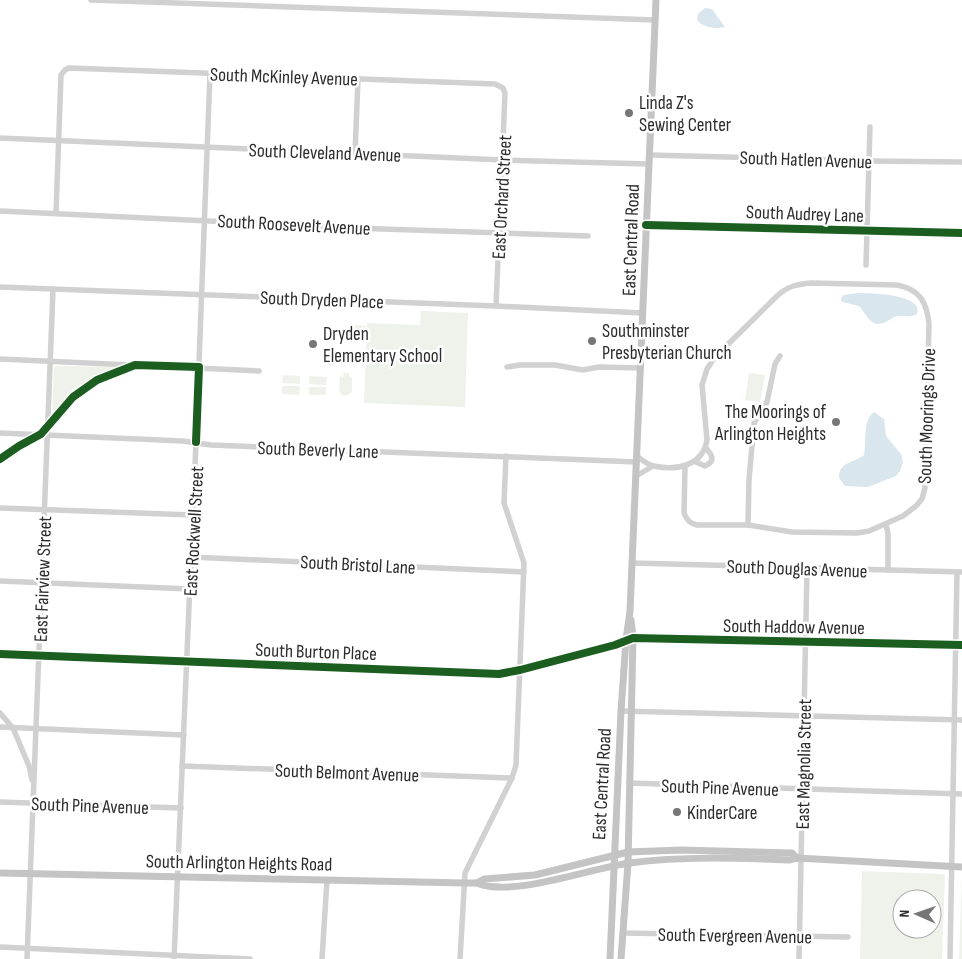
<svg xmlns="http://www.w3.org/2000/svg" width="962" height="959" viewBox="0 0 962 959" font-family="'Sofia Sans Condensed',sans-serif">
<rect width="100%" height="100%" fill="#fff"/>
<g fill="#eff2eb" fill-rule="evenodd">
<polygon points="421,311 468,313 465,407 364,403 367,323 420,325"/>
<polygon points="353,325 366,326 365,340 352,339"/>
<polygon points="56,366 113,367 114,369 74,391 52,416 54,368"/>
<polygon points="344,373 349,373 349,376 352,377 352,392 346,396 342,395 339,391 340,376 343,377"/>
<polygon points="749,373 765,375 760,402 745,400"/>
<polygon points="283,375 300,376 300,384 282,383"/>
<polygon points="309,376 327,377 326,385 309,384"/>
<polygon points="282,386 300,386 299,395 282,394"/>
<rect x="309" y="387" width="17" height="8"/>
<path d="M 862,871 L 942,874 L 945,875 L 942,959 L 860,959 ZM 902,899 L 932,899 L 932,929 L 902,929 Z"/>
<polygon points="962,876 962,959 959,959"/>
</g>
<g fill="#d9e6ed">
<path d="M 705,8 L 712,9 L 725,27 C 716,29 703,28 697,20 L 698,14 Z"/>
<path d="M 858,293 C 869,293 925,294 917,314 C 910,318 905,315 897,316 C 893,317 890,320 886,322 C 871,329 867,315 859,306 L 842,302 L 841,298 L 844,295 Z"/>
<path d="M 874,412 L 884,419 L 886,436 L 901,454 L 903,462 L 900,471 L 896,476 L 868,487 L 845,486 L 839,478 C 838,462 854,463 864,455 C 867,442 862,421 874,412 Z"/>
</g>
<g fill="none" stroke-linecap="round" stroke-linejoin="round">
<g stroke="#d1d1d1" stroke-width="5.5">
<polyline points="91,0 655,20"/>
<polyline points="0,138 503,160 649,164"/>
<polyline points="355,154 358,79"/>
<polyline points="650,155 869,161 962,162"/>
<polyline points="0,211 352,228 588,236"/>
<polyline points="56,213 61,75 65,70 69,68 495,84 503,88 505,93 496,306"/>
<polyline points="646,225 962,233"/>
<polyline points="866,265 870,127"/>
<polyline points="0,287 496,306 643,313"/>
<polyline points="0,359 259,371"/>
<polyline points="507,367 520,365 555,365 583,370 599,367 641,368"/>
<path d="M 47,428 C 56,418 64,406 73,397 C 90,382 112,374 133,365"/>
<polyline points="0,433 183,441 211,445 637,462"/>
<path d="M 637,456 C 642,460 648,465 654,466 C 676,471 703,466 707,440 L 702,385 L 707,369 L 715,357 L 778,295 C 788,286 798,284 811,283 L 897,285 C 920,289 927,303 929,324 L 925,488 L 922,499 L 916,506 L 903,516 L 869,531 L 857,533 L 792,532 L 748,525 L 697,525 C 689,523 687,520 684,513 L 685,467"/>
<polyline points="0,459 19,446 41,434"/>
<path d="M 694,461 L 705,466 C 716,461 712,455 706,448"/>
<polyline points="636,476 653,466"/>
<polyline points="0,508 193,515"/>
<polyline points="886,524 888,534 888,570"/>
<polyline points="748,525 749,480 754,423 767,402 775,364 780,356"/>
<polyline points="191,557 524,572"/>
<polyline points="632,563 962,572"/>
<polyline points="0,581 190,589"/>
<polyline points="0,654 499,674 520,670 615,645 633,638 962,645"/>
<polyline points="621,711 962,720"/>
<polyline points="0,713 13,728 29,766 32,780"/>
<polyline points="0,727 184,735"/>
<polyline points="182,766 512,778"/>
<polyline points="629,783 962,794"/>
<polyline points="0,802 181,808"/>
<polyline points="623,933 848,937"/>
<polyline points="0,947 250,959"/>
<polyline points="27,959 53,289"/>
<polyline points="174,959 196,442 210,73"/>
<polyline points="322,959 327,880"/>
<polyline points="460,959 465,873 512,778 516,765 524,563 504,503 506,456"/>
<polyline points="799,959 807,569"/>
<polyline points="950,959 957,572"/>
</g>
<g stroke="#c4c4c4" stroke-width="7">
<polyline points="0,873 465,883 477,883 484,879 535,875 628,852 681,850 792,853 797,858"/>
<path d="M 477,883 C 512,898 590,868 630,863 C 683,856 737,858 790,860 L 797,858 L 962,867"/>
<polyline points="610,959 621,711 626,640 630,611 656,0"/>
<polyline points="621,959 628,863 633,638 631,620"/>
</g>
<defs>
<g id="cycleway">
<polyline points="646,225 962,233"/>
<polyline points="0,459 19,446 41,434 73,397 97,380 135,365 199,367 196,442"/>
<polyline points="0,654 499,674 520,670 615,645 633,638 962,645"/>
</g>
</defs>
<use href="#cycleway" stroke="#fff" stroke-width="11"/>
<use href="#cycleway" stroke="#1b5e20" stroke-width="8"/>
</g>
<g fill="#767676" stroke="#fff" stroke-width="2">
<circle cx="629" cy="113" r="5"/>
<circle cx="592" cy="341" r="5"/>
<circle cx="313" cy="344" r="5"/>
<circle cx="836" cy="422" r="5"/>
<circle cx="677" cy="812" r="5"/>
</g>
<g text-anchor="middle" stroke-width="5" stroke-linejoin="round" paint-order="stroke">
<g font-size="19" fill="#2c2c2c" stroke="#fff">
<text transform="translate(284 76) rotate(2)" y="7">South McKinley Avenue</text>
<text transform="translate(325 152) rotate(2)" y="7">South Cleveland Avenue</text>
<text transform="translate(806 159) rotate(2)" y="7">South Hatlen Avenue</text>
<text transform="translate(501 197) rotate(-87)" y="7">East Orchard Street</text>
<text transform="translate(805 213) rotate(2)" y="7">South Audrey Lane</text>
<text transform="translate(294 224) rotate(3)" y="7">South Roosevelt Avenue</text>
<text transform="translate(630 240) rotate(-88)" y="7">East Central Road</text>
<text transform="translate(322 299) rotate(2)" y="7">South Dryden Place</text>
<text transform="translate(926 416) rotate(-88)" y="7">South Moorings Drive</text>
<text transform="translate(318 449) rotate(2)" y="7">South Beverly Lane</text>
<text transform="translate(193 531) rotate(-87)" y="7">East Rockwell Street</text>
<text transform="translate(358 564) rotate(3)" y="7">South Bristol Lane</text>
<text transform="translate(797 568) rotate(2)" y="7">South Douglas Avenue</text>
<text transform="translate(42 579) rotate(-88)" y="7">East Fairview Street</text>
<text transform="translate(794 626) rotate(1)" y="7">South Haddow Avenue</text>
<text transform="translate(316 651) rotate(2)" y="7">South Burton Place</text>
<text transform="translate(803 764) rotate(-89)" y="7">East Magnolia Street</text>
<text transform="translate(347 772) rotate(2)" y="7">South Belmont Avenue</text>
<text transform="translate(601 784) rotate(-87)" y="7">East Central Road</text>
<text transform="translate(720 787) rotate(2)" y="7">South Pine Avenue</text>
<text transform="translate(90 805) rotate(2)" y="7">South Pine Avenue</text>
<text transform="translate(239 862) rotate(1)" y="7">South Arlington Heights Road</text>
<text transform="translate(735 935) rotate(1)" y="7">South Evergreen Avenue</text>
</g>
<g font-size="19" fill="#2c2c2c" stroke="#fff" text-anchor="start">
<text x="639" y="109">Linda Z's<tspan x="639" dy="22">Sewing Center</tspan></text>
<text x="602" y="337">Southminster<tspan x="602" dy="22">Presbyterian Church</tspan></text>
<text x="323" y="340">Dryden<tspan x="323" dy="22">Elementary School</tspan></text>
<text x="826" y="418" text-anchor="end">The Moorings of<tspan x="826" dy="22">Arlington Heights</tspan></text>
<text x="687" y="819">KinderCare</text>
</g>
</g>
<g transform="translate(917 914) rotate(272)"><circle r="24" fill="#ffffff" stroke="#ababab"/>
<path d="M0-4L9 19L0 12L-9 19Z" fill="#767676"/>
<text y="-8" font-size="14" font-weight="bold" text-anchor="middle" fill="#2c2c2c">N</text>
</g>
</svg>
